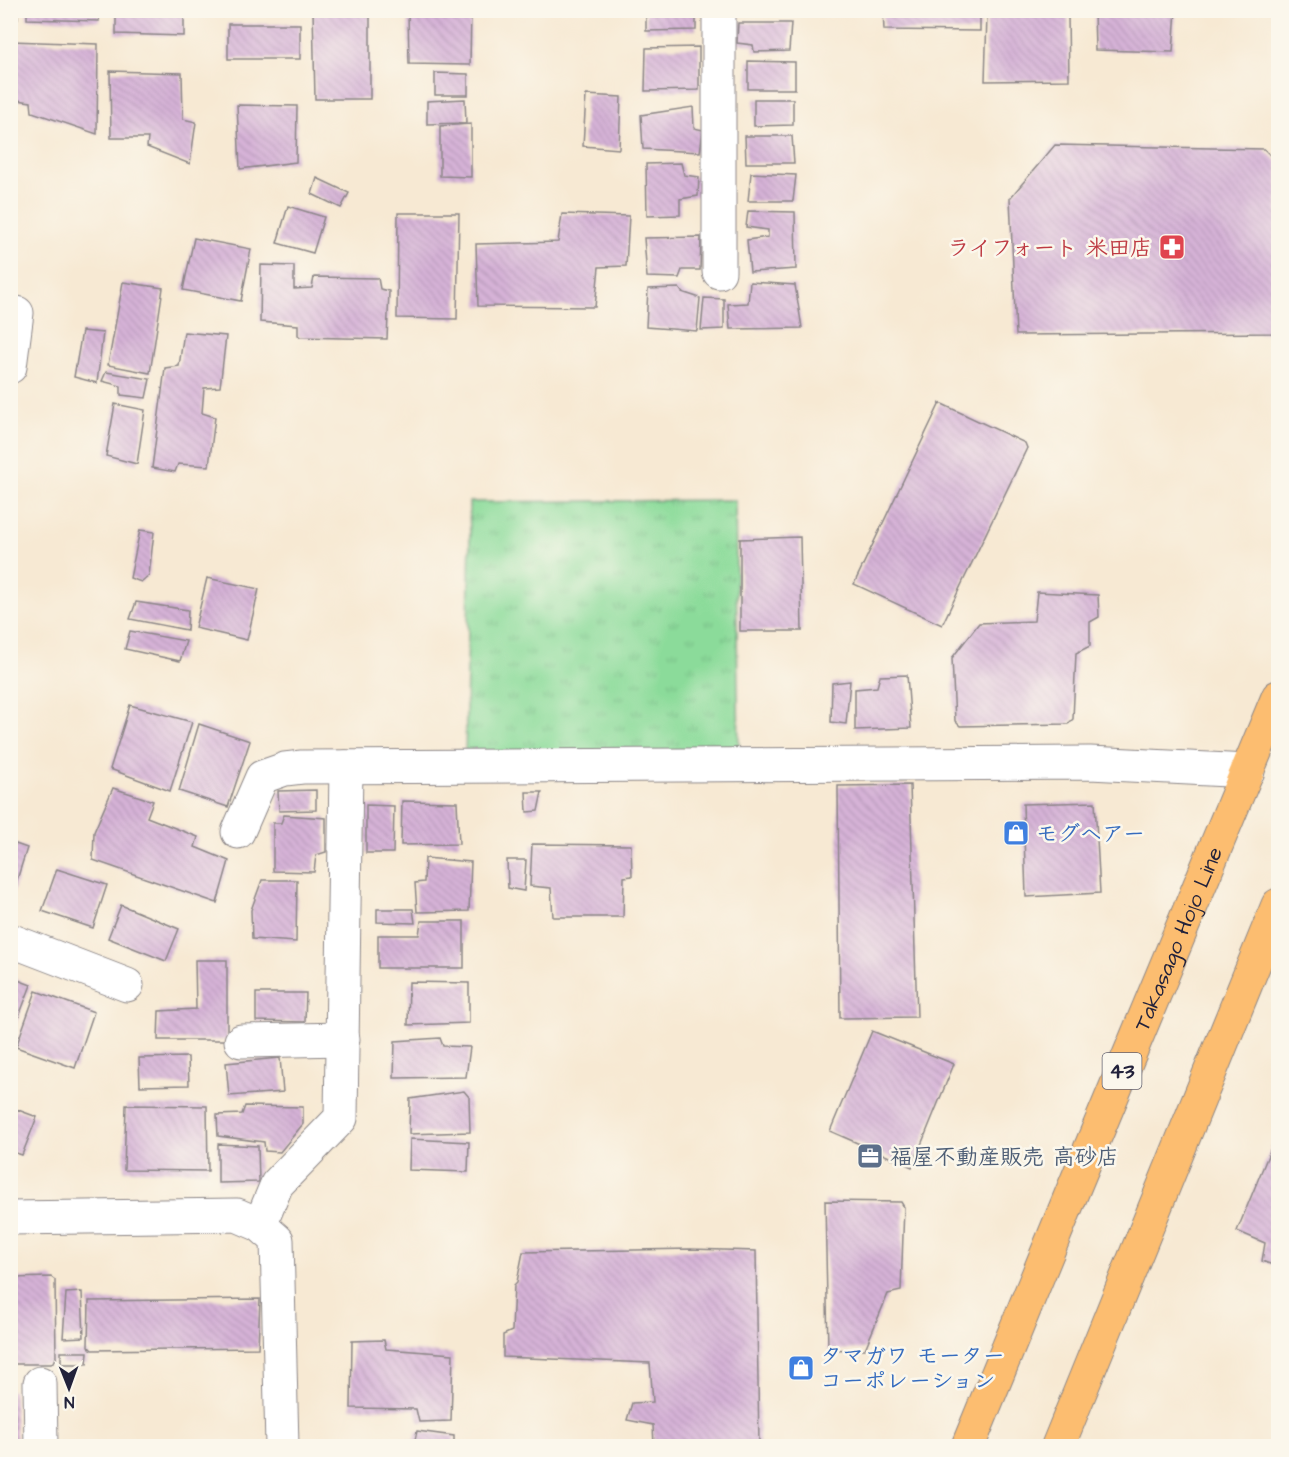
<svg xmlns="http://www.w3.org/2000/svg" width="1289" height="1457" viewBox="0 0 1289 1457" font-family="'Architects Daughter','Klee One',sans-serif">
<defs>
<pattern id="grass-tufts" width="24" height="20" patternUnits="userSpaceOnUse" patternTransform="scale(1.5)"><rect width="24" height="20" fill="#8bdb9a"/><path d="M3 7l-1-3M5 7V3M7 7l1-3M15 17l-1-3M17 17v-4M19 17l1-3" fill="none" stroke="#78bc86"/></pattern>
<pattern id="building-back-hatch" width="6" height="6" patternUnits="userSpaceOnUse" patternTransform="scale(1.5)"><rect width="6" height="6" fill="#d6b2d7"/><path d="M-1 5l2 2M0 0l6 6M5-1l2 2" fill="none" stroke="#b799b9"/></pattern>
</defs>
<rect width="100%" height="100%" fill="#fbf7ec"/>
<filter id="ink" filterUnits="userSpaceOnUse"><feTurbulence type="fractalNoise" baseFrequency=".0167" numOctaves="2"/><feDisplacementMap in="SourceGraphic" scale="12" xChannelSelector="R" yChannelSelector="G"/><feConvolveMatrix kernelMatrix="1 2 1 2 8 2 1 2 1" color-interpolation-filters="sRGB"/></filter>
<filter id="wash" filterUnits="userSpaceOnUse"><feTurbulence type="fractalNoise" baseFrequency=".008" numOctaves="4" result="noise"/><feDisplacementMap in="SourceGraphic" scale="24" xChannelSelector="R" yChannelSelector="G"/><feGaussianBlur stdDeviation="1.35" result="paint"/><feColorMatrix in="noise" values="0 0 0 0 0 0 0 0 0 0 0 0 0 0 0 0 0 1.4 0 .05"/><feComposite in="paint" operator="in"/></filter>
<g filter="url(#wash)">
<rect width="100%" height="100%" fill="#f7e9d3"/>
<polygon fill="url(#grass-tufts)" stroke="#567e6a" stroke-width="1.5" points="735,500 739,757 465,759 470,537 469,502"/>
<g id="blocks">
<g fill="url(#building-back-hatch)">
<polygon points="10,10 17,10 18,18 10,18"/>
<polygon points="27,10 100,10 99,21 27,19"/>
<polygon points="116,10 184,10 184,36 116,34"/>
<polygon points="313,10 370,10 370,99 315,99"/>
<polygon points="408,10 471,10 470,65 409,64"/>
<polygon points="646,10 696,10 696,30 646,31"/>
<polygon points="744,10 792,10 792,15 744,14"/>
<polygon points="883,10 980,10 980,31 884,30"/>
<polygon points="1094,10 1176,10 1173,52 1095,50"/>
<polygon points="1063,12 1068,17 1069,80 985,81 987,15"/>
<polygon points="738,23 791,23 789,51 754,52 753,45 737,43"/>
<rect x="228" y="24" width="72" height="35"/>
<polygon points="10,41 98,44 97,134 32,112 31,102 11,99"/>
<polygon points="699,47 699,90 645,91 646,48"/>
<polygon points="748,61 795,62 795,89 748,89"/>
<polygon points="110,71 182,73 183,119 196,122 190,164 147,147 148,138 111,138"/>
<polygon points="435,73 468,74 468,95 435,95"/>
<polygon points="586,95 621,97 619,149 583,146"/>
<polygon points="465,99 466,123 427,124 427,101"/>
<polygon points="754,99 793,99 793,125 754,126"/>
<polygon points="237,105 297,106 296,162 240,169"/>
<polygon points="693,107 694,128 703,130 700,152 643,149 641,115"/>
<polygon points="471,124 471,177 440,176 440,126"/>
<polygon points="745,136 792,136 794,163 746,163"/>
<polygon points="1055,145 1264,149 1278,163 1278,333 1016,335 1010,198"/>
<polygon points="681,163 684,175 699,177 698,196 680,199 680,215 647,216 646,164"/>
<polygon points="751,173 796,175 793,201 748,201"/>
<polygon points="317,178 349,193 341,208 312,194"/>
<polygon points="288,206 324,217 313,253 277,243"/>
<polygon points="748,211 795,212 796,269 750,272 747,240 768,237 768,230 746,227"/>
<polygon points="398,213 459,213 457,319 397,318"/>
<polygon points="562,214 629,216 626,266 599,267 595,307 478,306 476,244 558,242"/>
<polygon points="701,237 700,270 682,270 679,278 647,277 644,238"/>
<polygon points="194,238 251,249 241,301 183,290"/>
<polygon points="261,265 294,266 294,289 312,288 314,277 378,278 380,289 389,291 387,339 300,337 298,335 298,325 260,322"/>
<polygon points="123,282 163,288 150,373 108,365"/>
<polygon points="750,282 795,285 802,328 730,329 728,304 748,303"/>
<polygon points="679,288 682,292 700,298 697,331 646,327 648,289"/>
<polygon points="704,298 724,299 724,329 701,330"/>
<polygon points="82,331 103,333 97,383 74,377"/>
<polygon points="184,332 226,336 220,387 204,388 202,413 215,417 209,466 178,464 175,472 152,468 165,368 179,366"/>
<polygon points="106,372 150,379 146,398 121,395 121,386 102,381"/>
<polygon points="940,403 1025,443 1027,448 942,625 854,584"/>
<polygon points="115,404 145,410 137,464 106,456"/>
<polygon points="140,530 154,532 149,575 141,582 130,578"/>
<polygon points="800,537 802,631 740,631 740,539"/>
<polygon points="207,578 259,589 247,640 195,628"/>
<polygon points="1037,592 1098,595 1099,617 1090,622 1090,646 1076,653 1073,719 1068,724 960,726 955,721 952,658 979,623 1034,621"/>
<polygon points="136,602 188,610 187,630 130,619"/>
<polygon points="130,631 186,641 180,661 125,649"/>
<polygon points="907,675 911,728 855,730 855,689 877,687 880,676"/>
<polygon points="850,681 846,724 831,722 832,683"/>
<polygon points="130,705 192,722 170,791 110,769"/>
<polygon points="199,724 250,741 228,807 179,791"/>
<polygon points="910,785 917,1017 840,1018 838,786"/>
<polygon points="113,788 153,801 147,817 198,837 195,847 229,861 217,903 93,860 94,832"/>
<polygon points="316,790 316,810 279,811 278,791"/>
<polygon points="526,792 542,792 538,811 527,812"/>
<polygon points="402,801 457,802 459,844 401,845"/>
<polygon points="1095,802 1100,893 1026,897 1023,804"/>
<polygon points="366,805 394,806 393,853 366,853"/>
<polygon points="284,815 326,818 326,852 316,855 314,872 273,871 273,823 281,823"/>
<polygon points="10,842 27,848 11,899 10,898"/>
<polygon points="532,844 631,845 632,876 624,877 623,917 553,917 551,888 530,886"/>
<polygon points="425,858 471,862 469,911 417,912 415,883 424,882"/>
<polygon points="507,860 526,860 524,891 508,888"/>
<polygon points="57,869 107,885 93,928 42,911"/>
<polygon points="262,880 297,880 296,942 252,939 251,910"/>
<polygon points="121,905 179,929 166,961 108,938"/>
<polygon points="377,909 413,909 415,923 377,922"/>
<polygon points="421,921 464,921 464,968 378,968 378,935 419,935"/>
<polygon points="195,960 227,960 227,1040 158,1040 159,1011 196,1009"/>
<polygon points="10,977 31,985 11,1037 10,1037"/>
<polygon points="409,982 469,983 469,1023 408,1025"/>
<polygon points="36,991 94,1012 75,1068 16,1047"/>
<polygon points="256,993 306,993 305,1022 256,1021"/>
<polygon points="872,1031 954,1064 912,1167 830,1131"/>
<polygon points="440,1038 443,1046 470,1047 466,1077 394,1078 395,1041"/>
<polygon points="188,1057 189,1085 140,1086 139,1058"/>
<polygon points="280,1058 283,1092 229,1096 226,1063"/>
<polygon points="464,1091 469,1097 470,1132 409,1134 410,1099"/>
<polygon points="126,1105 207,1106 208,1171 124,1170"/>
<polygon points="245,1106 303,1107 303,1124 280,1152 265,1151 264,1142 218,1136 217,1115 242,1114"/>
<polygon points="10,1107 37,1117 22,1155 10,1151"/>
<polygon points="1278,1131 1278,1267 1262,1261 1265,1243 1237,1231"/>
<polygon points="410,1139 469,1142 468,1172 409,1170"/>
<polygon points="218,1144 258,1146 259,1182 218,1183"/>
<polygon points="825,1201 901,1202 904,1207 901,1291 888,1294 865,1349 828,1350"/>
<polygon points="691,1249 756,1251 759,1446 654,1446 653,1425 627,1420 632,1403 653,1402 650,1363 503,1357 503,1335 512,1331 514,1285 517,1282 523,1252"/>
<polygon points="51,1277 55,1280 56,1359 51,1364 10,1364 10,1278"/>
<polygon points="82,1292 84,1337 63,1338 66,1293"/>
<polygon points="260,1299 258,1348 92,1350 88,1346 89,1301"/>
<polygon points="384,1340 386,1349 453,1354 451,1421 419,1422 416,1409 351,1408 352,1341"/>
<polygon points="61,1352 88,1352 87,1364 61,1364"/>
<polygon points="10,1391 13,1391 17,1446 10,1446"/>
<polygon points="417,1431 454,1436 454,1446 348,1446 348,1442 415,1440"/>
</g>
</g>
</g>
<g filter="url(#ink)">
<use href="#blocks" fill-opacity="0" stroke="#8c8687" stroke-width="1.5"/>
<g fill="none" stroke-linecap="round" stroke-linejoin="round">
<defs>
<g id="street">
<polyline points="719,10 719,272"/>
<polyline points="10,312 17,313 10,367"/>
<polyline points="238,832 262,777 285,769 302,767 1090,763 1248,771"/>
<polyline points="10,940 127,985"/>
<polyline points="241,1041 343,1039"/>
<polyline points="10,1218 237,1215 260,1225 277,1240 282,1446"/>
<polyline points="260,1225 277,1184 341,1118 346,767"/>
<polyline points="40,1383 41,1446"/>
</g>
<g id="primary">
<path id="s1" d="M 968,1446 L 1073,1190 L 1278,697"/>
<polyline points="1058,1446 1278,905"/>
</g>
</defs>
<use href="#street" stroke="#8c8687" stroke-width="35"/>
<use href="#primary" stroke="#8c8687" stroke-width="35"/>
<use href="#street" stroke="#fff" stroke-width="33"/>
<use href="#primary" stroke="#fcbd6f" stroke-width="33"/>
</g>
</g>
<defs>
<symbol id="pharmacy-square" viewBox="-11 -11 22 22"><rect x="-9" y="-9" width="18" height="18" rx="4" fill="#e0444e" stroke="#fbf7ec"/><path d="M-2-6h4v4h4v4h-4v4h-4v-4h-4v-4h4Z" fill="#fff"/></symbol>
<symbol id="shop-square" viewBox="-11 -11 22 22"><rect x="-9" y="-9" width="18" height="18" rx="4" fill="#3f7fe0" stroke="#fbf7ec"/><path d="M-5-2.5h2.3a2.7 3.5 0 0 1 5.4 0H5L5.5 6h-11ZM-1.5-2.5h3a1.5 2.3 0 0 0-3 0Z" fill="#fff"/></symbol>
<symbol id="office-square" viewBox="-11 -11 22 22"><rect x="-9" y="-9" width="18" height="18" rx="4" fill="#5c6f8a" stroke="#fbf7ec"/><path d="M-6-3h4V-5.5h4V-3h4V5H-6ZM-1-4.5V-3h2v-1.5ZM-6 0V1H6V0Z" fill="#fff"/></symbol>
</defs>
<g fill-rule="evenodd">
<use href="#pharmacy-square" x="1157" y="232" width="30" height="30"/>
<use href="#shop-square" x="1001" y="818" width="30" height="30"/>
<use href="#office-square" x="855" y="1141" width="30" height="30"/>
<use href="#shop-square" x="786" y="1353" width="30" height="30"/>
</g>
<g text-anchor="middle" stroke-width="5" stroke-linejoin="round" paint-order="stroke">
<rect fill="#fbf7ec" stroke="#636270" stroke-width="1.5" x="1102.5" y="1053" width="39" height="36" rx="4.5"/>
<g font-size="21" font-weight="bold" fill="#22223b">
<text x="1122" y="1078">43</text>
</g>
<g font-size="22" font-weight="bold" fill="#be3a42" stroke="#fbf7ec" text-anchor="end">
<text x="1152" y="255">ライフォート 米田店</text>
</g>
<g font-size="22" font-weight="bold" fill="#366cbe" stroke="#fbf7ec" text-anchor="start">
<text x="1036" y="841">モグヘアー</text>
<text x="820" y="1363">タマガワ モーター<tspan x="820" dy="25">コーポレーション</tspan></text>
</g>
<g font-size="22" fill="#22223b" stroke="#fbf7ec">
<text dy="8" stroke="none"><textPath href="#s1" startOffset="549">Takasago Hojo Line</textPath></text>
</g>
<g font-size="22" font-weight="bold" fill="#4e5e75" stroke="#fbf7ec" text-anchor="start">
<text x="890" y="1164">福屋不動産販売 高砂店</text>
</g>
</g>
<rect width="1289" height="1457" fill="none" stroke="#fbf7ec" stroke-width="36"/>
<g transform="translate(69 1388) rotate(179)" stroke="#fbf7ec" stroke-width="4.5" paint-order="stroke">
<path d="M0-4.5L10 22L0 15L-10 22Z" fill="#22223b"/>
<text y="-9" font-size="16" font-weight="bold" text-anchor="middle" fill="#22223b">N</text>
</g>
</svg>
